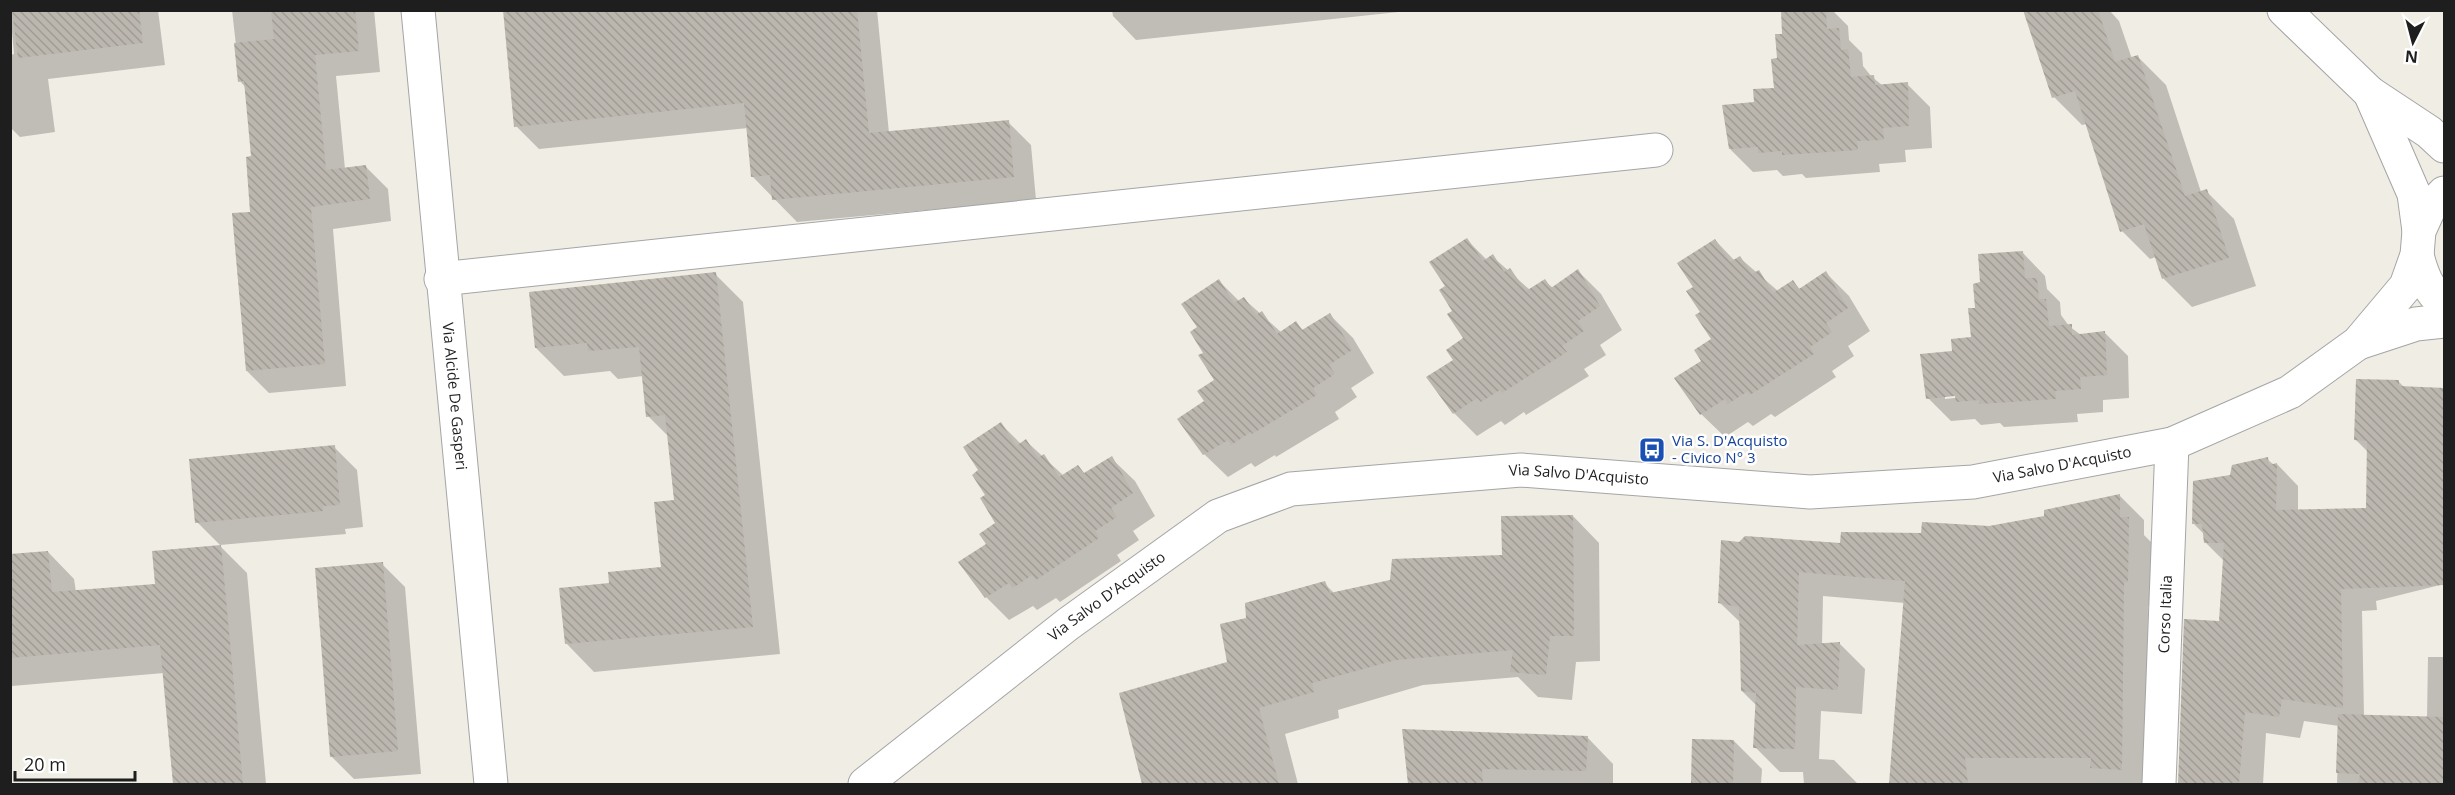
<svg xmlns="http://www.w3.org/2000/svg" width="2455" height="795" viewBox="0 0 2455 795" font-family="'Open Sans',sans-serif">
<defs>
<pattern id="building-back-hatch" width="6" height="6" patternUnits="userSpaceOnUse" patternTransform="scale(1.5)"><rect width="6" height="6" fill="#bbb6ae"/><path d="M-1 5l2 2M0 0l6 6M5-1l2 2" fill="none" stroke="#a09c95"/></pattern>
</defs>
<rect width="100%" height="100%" fill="#efede4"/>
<g fill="#0003" fill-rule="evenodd">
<polygon points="10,10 158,10 165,65 48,79 55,132 20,137 10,127 10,55 14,54"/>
<polygon points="232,10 374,10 380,72 336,76 345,169 366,167 388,189 391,221 333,229 346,386 269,393 247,371 253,158 246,88 240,81"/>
<polygon points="504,10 877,10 889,133 1008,122 1031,145 1036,200 797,222 752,176 748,128 539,149 516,126"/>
<polygon points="1112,10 1417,10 1136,40 1113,16"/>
<polygon points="1782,10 1832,10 1848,26 1849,40 1862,53 1863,66 1871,76 1883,86 1907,84 1930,107 1932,148 1905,150 1906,162 1879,164 1880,172 1806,178 1802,174 1783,176 1777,170 1753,172 1730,149 1756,103 1775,89 1784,35"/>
<polygon points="2037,10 2109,10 2119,21 2132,59 2138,57 2166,85 2201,192 2206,191 2234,219 2256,286 2192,307 2164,279 2156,257 2150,259 2122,231 2087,124 2082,125 2054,97"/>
<polygon points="1467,240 1487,260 1492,256 1530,290 1545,281 1553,288 1578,271 1601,294 1622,330 1600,345 1606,355 1584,369 1589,376 1526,415 1524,412 1505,425 1501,421 1477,436 1454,413 1455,361 1465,338 1447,287"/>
<polygon points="1715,240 1735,261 1740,258 1778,291 1793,282 1800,289 1826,273 1849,296 1870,331 1848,346 1854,356 1832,371 1836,377 1775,417 1771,414 1753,426 1748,422 1725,437 1701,414 1713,340 1695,287"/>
<path d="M 2022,252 L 2045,276 L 2047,289 L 2060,302 L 2061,315 L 2069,326 L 2081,335 L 2105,333 L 2128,356 L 2129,398 L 2103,400 L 2103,412 L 2077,414 L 2078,422 L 2004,427 L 2000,423 L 1981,425 L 1975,419 L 1951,421 L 1928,398 L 1953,353 L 1973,339 L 1982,284 ZM 1963,394 L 1963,397 L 1945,399 L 1945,396 Z"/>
<polygon points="715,274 743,302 780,654 594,672 566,643 610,584 662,569 676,501 669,437 648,416 643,376 618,379 610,371 564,376 536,348"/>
<polygon points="1219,281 1240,302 1244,299 1282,333 1296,323 1304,331 1330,315 1353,338 1374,373 1351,388 1357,397 1335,412 1339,419 1276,457 1275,455 1255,467 1251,463 1228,477 1204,454 1179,420 1206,402 1216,380 1199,328"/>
<polygon points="2399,382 2405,388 2444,584 2376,601 2377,610 2362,611 2364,716 2427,718 2428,657 2444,657 2444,784 2337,784 2339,726 2304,721 2300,738 2266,733 2263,784 2179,784 2186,621 2221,623 2225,562 2205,542 2205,535 2193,523 2231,476 2267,459 2274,465 2277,464 2298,486 2298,511 2367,510 2369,453 2356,440"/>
<polygon points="1001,424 1021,444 1026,441 1064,476 1078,467 1085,474 1111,458 1135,481 1155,516 1133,531 1139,540 1117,555 1121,561 1060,602 1056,598 1037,610 1033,606 1009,620 986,597 988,545 997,523 980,471"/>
<polygon points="334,447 357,470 363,527 345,529 346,534 220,545 197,522"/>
<polygon points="2119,495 2144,520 2144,535 2153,544 2152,606 2148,606 2147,784 1890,784 1905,603 1823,596 1822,645 1840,644 1865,669 1862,714 1821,711 1819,759 1834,760 1858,784 1804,784 1803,772 1780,772 1755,747 1757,706 1742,691 1741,623 1719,602 1740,544 1842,544 1989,527 2045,517"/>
<polygon points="1573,516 1599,543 1600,661 1576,662 1572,700 1538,697 1518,677 1423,685 1338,710 1339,718 1285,734 1298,784 1144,784 1121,694 1228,663 1248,620 1324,583 1335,594 1503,556"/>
<polygon points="220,546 247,573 266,784 174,784 164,673 12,686 10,684 10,555 48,552 74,579 76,592 156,585"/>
<polygon points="382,564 405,587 421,774 354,779 331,756"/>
<polygon points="1404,730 1587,737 1613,764 1613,784 1409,784"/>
<polygon points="1693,740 1734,741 1762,769 1761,784 1693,784"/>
</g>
<g fill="url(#building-back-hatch)">
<polygon points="12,10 139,10 143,43 18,58"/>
<polygon points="271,10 355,10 359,51 315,55 326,170 366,165 370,199 311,207 325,364 246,371 232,213 250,212 246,157 251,156 244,81 238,82 234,43 274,39"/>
<polygon points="503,10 857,10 869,133 1009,120 1014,177 772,200 770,175 751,177 744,103 514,127"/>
<polygon points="1781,10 1826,10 1827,29 1839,28 1841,50 1848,49 1851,77 1874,75 1875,85 1908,82 1909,126 1883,128 1884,140 1857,141 1858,150 1782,155 1782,151 1758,153 1758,147 1729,149 1722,105 1754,102 1753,89 1774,88 1771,59 1777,58 1775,34 1782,34"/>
<polygon points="2023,10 2098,10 2115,62 2138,55 2185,196 2207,189 2229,258 2162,279 2144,224 2120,232 2075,91 2052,98"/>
<polygon points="1467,238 1483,261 1493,254 1504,272 1510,268 1526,291 1545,279 1551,288 1578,269 1600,306 1578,321 1584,331 1562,346 1567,352 1502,393 1500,390 1481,402 1477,398 1453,414 1426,377 1453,360 1446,350 1463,338 1447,314 1452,311 1439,290 1445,286 1429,262"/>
<polygon points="1715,239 1730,262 1740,256 1752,274 1759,270 1773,293 1793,280 1799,289 1826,271 1848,308 1826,323 1832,332 1810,347 1814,354 1750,395 1748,391 1728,404 1725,399 1700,415 1674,378 1701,361 1694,350 1711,339 1695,315 1700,312 1686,291 1693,287 1677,263"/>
<polygon points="2023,251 2025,278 2037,278 2039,299 2046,299 2049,326 2072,324 2072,335 2105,331 2107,375 2080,377 2081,389 2055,391 2056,399 1979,404 1979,400 1956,402 1955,396 1926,399 1920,354 1952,351 1951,339 1971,337 1968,308 1975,308 1973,284 1980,282 1978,254"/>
<polygon points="716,272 753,627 565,644 559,588 609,583 608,572 661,567 654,502 674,500 665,415 646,417 639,347 588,351 587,343 535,348 529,292"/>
<polygon points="1219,279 1234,303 1244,297 1256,315 1262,311 1277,334 1296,321 1302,330 1330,313 1352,350 1329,365 1335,374 1313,388 1317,395 1252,434 1251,432 1231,445 1228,440 1203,455 1177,419 1204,401 1197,391 1214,380 1198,355 1203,353 1190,332 1197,327 1181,304"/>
<polygon points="2356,379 2399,380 2399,386 2445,388 2445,585 2341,589 2343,708 2282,699 2279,717 2245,712 2239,784 2178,784 2184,619 2219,621 2224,543 2204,543 2202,524 2192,524 2193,481 2230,475 2232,465 2268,457 2269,465 2277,463 2276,510 2366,508 2367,441 2354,440"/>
<polygon points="1001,422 1016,446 1026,439 1038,458 1044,454 1059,477 1078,465 1084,473 1112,456 1133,493 1111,508 1117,517 1095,531 1099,538 1036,580 1032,575 1013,588 1009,583 985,598 958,562 986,544 979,534 995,523 980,498 985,495 972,475 978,470 963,447"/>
<polygon points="335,445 340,505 323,506 323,511 195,523 189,459"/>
<polygon points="2120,494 2120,517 2129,517 2128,582 2124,582 2122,770 2090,768 2091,758 1965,758 1968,784 1889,784 1905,581 1799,572 1797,645 1840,642 1838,690 1796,687 1795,749 1753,748 1756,693 1741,691 1739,607 1718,603 1721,540 1739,542 1745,536 1840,543 1841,532 1921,533 1922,522 1989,526 2044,516 2044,510"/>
<polygon points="1573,515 1574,636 1550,636 1546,675 1510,672 1513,650 1396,660 1312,683 1314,692 1259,708 1279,784 1142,784 1119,693 1227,662 1220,624 1246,618 1245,603 1325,581 1330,593 1390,580 1392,559 1502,555 1501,516"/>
<polygon points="221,545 243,784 173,784 160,645 10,658 10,554 48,551 52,592 155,584 152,551"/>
<polygon points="383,562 398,751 330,757 315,568"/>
<polygon points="2338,714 2445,717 2445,784 2358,784 2360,774 2336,773"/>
<polygon points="1402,729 1588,736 1586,771 1482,769 1483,784 1408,784"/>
<polygon points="1692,739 1734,740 1733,784 1691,784"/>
</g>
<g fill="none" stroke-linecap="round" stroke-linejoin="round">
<defs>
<g id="minor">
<path id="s1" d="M 418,10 L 491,784"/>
<polyline points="2284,10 2370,93 2429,132 2444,146"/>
<polyline points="2370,93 2414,194 2419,231"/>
<path d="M 2417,255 C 2422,275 2428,290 2444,304"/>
<polyline points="441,279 1656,150"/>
<polyline points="2358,343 2416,324 2444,321"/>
<path id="s2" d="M 865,784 L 1068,624 L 1218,516 L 1291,489 L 1521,470 L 1810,492 L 1973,482 L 2172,444 L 2290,392 L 2358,343 L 2406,286 L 2417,255 L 2419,231 L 2429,209 L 2444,193"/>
<path id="s3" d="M 2159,784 L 2172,444"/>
</g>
</defs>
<use href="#minor" stroke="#a5a5a5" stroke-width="35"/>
<use href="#minor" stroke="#fff" stroke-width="33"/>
</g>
<defs>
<symbol id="bus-square" viewBox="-11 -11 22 22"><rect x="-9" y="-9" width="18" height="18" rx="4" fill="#1a4fb4" stroke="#fff"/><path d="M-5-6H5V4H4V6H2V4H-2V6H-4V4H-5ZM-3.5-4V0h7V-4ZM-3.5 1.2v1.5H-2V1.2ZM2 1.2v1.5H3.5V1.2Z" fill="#fff"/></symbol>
</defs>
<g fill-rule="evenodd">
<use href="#bus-square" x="1637" y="435" width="30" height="30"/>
</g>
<g text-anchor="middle" stroke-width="5" stroke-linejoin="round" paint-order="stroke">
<g font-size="15" fill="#1e1e1e" stroke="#fff">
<text dy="5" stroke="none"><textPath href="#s1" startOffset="388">Via Alcide De Gasperi</textPath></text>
<text dy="5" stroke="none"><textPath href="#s2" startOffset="1296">Via Salvo D'Acquisto</textPath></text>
<text dy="5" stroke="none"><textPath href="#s2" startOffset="810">Via Salvo D'Acquisto</textPath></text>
<text dy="5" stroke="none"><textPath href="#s2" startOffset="306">Via Salvo D'Acquisto</textPath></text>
<text dy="5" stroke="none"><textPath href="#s3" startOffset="170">Corso Italia</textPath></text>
</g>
<g font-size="15" fill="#164399" stroke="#fff" text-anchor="start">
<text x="1672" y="446">Via S. D'Acquisto<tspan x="1672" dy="17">- Civico N° 3</tspan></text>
</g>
</g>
<rect width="2455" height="795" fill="none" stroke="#1e1e1e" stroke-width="24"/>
<g transform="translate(2413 42) rotate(186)" stroke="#ffffff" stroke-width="4.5" paint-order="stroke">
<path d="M0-4.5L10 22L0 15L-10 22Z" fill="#1e1e1e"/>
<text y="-9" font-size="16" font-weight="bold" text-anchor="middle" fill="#1e1e1e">N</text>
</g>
<path d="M15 771v9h120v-9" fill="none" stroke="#1e1e1e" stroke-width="3"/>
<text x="24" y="771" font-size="18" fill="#1e1e1e" stroke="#ffffff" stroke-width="4.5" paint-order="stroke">20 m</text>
</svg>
